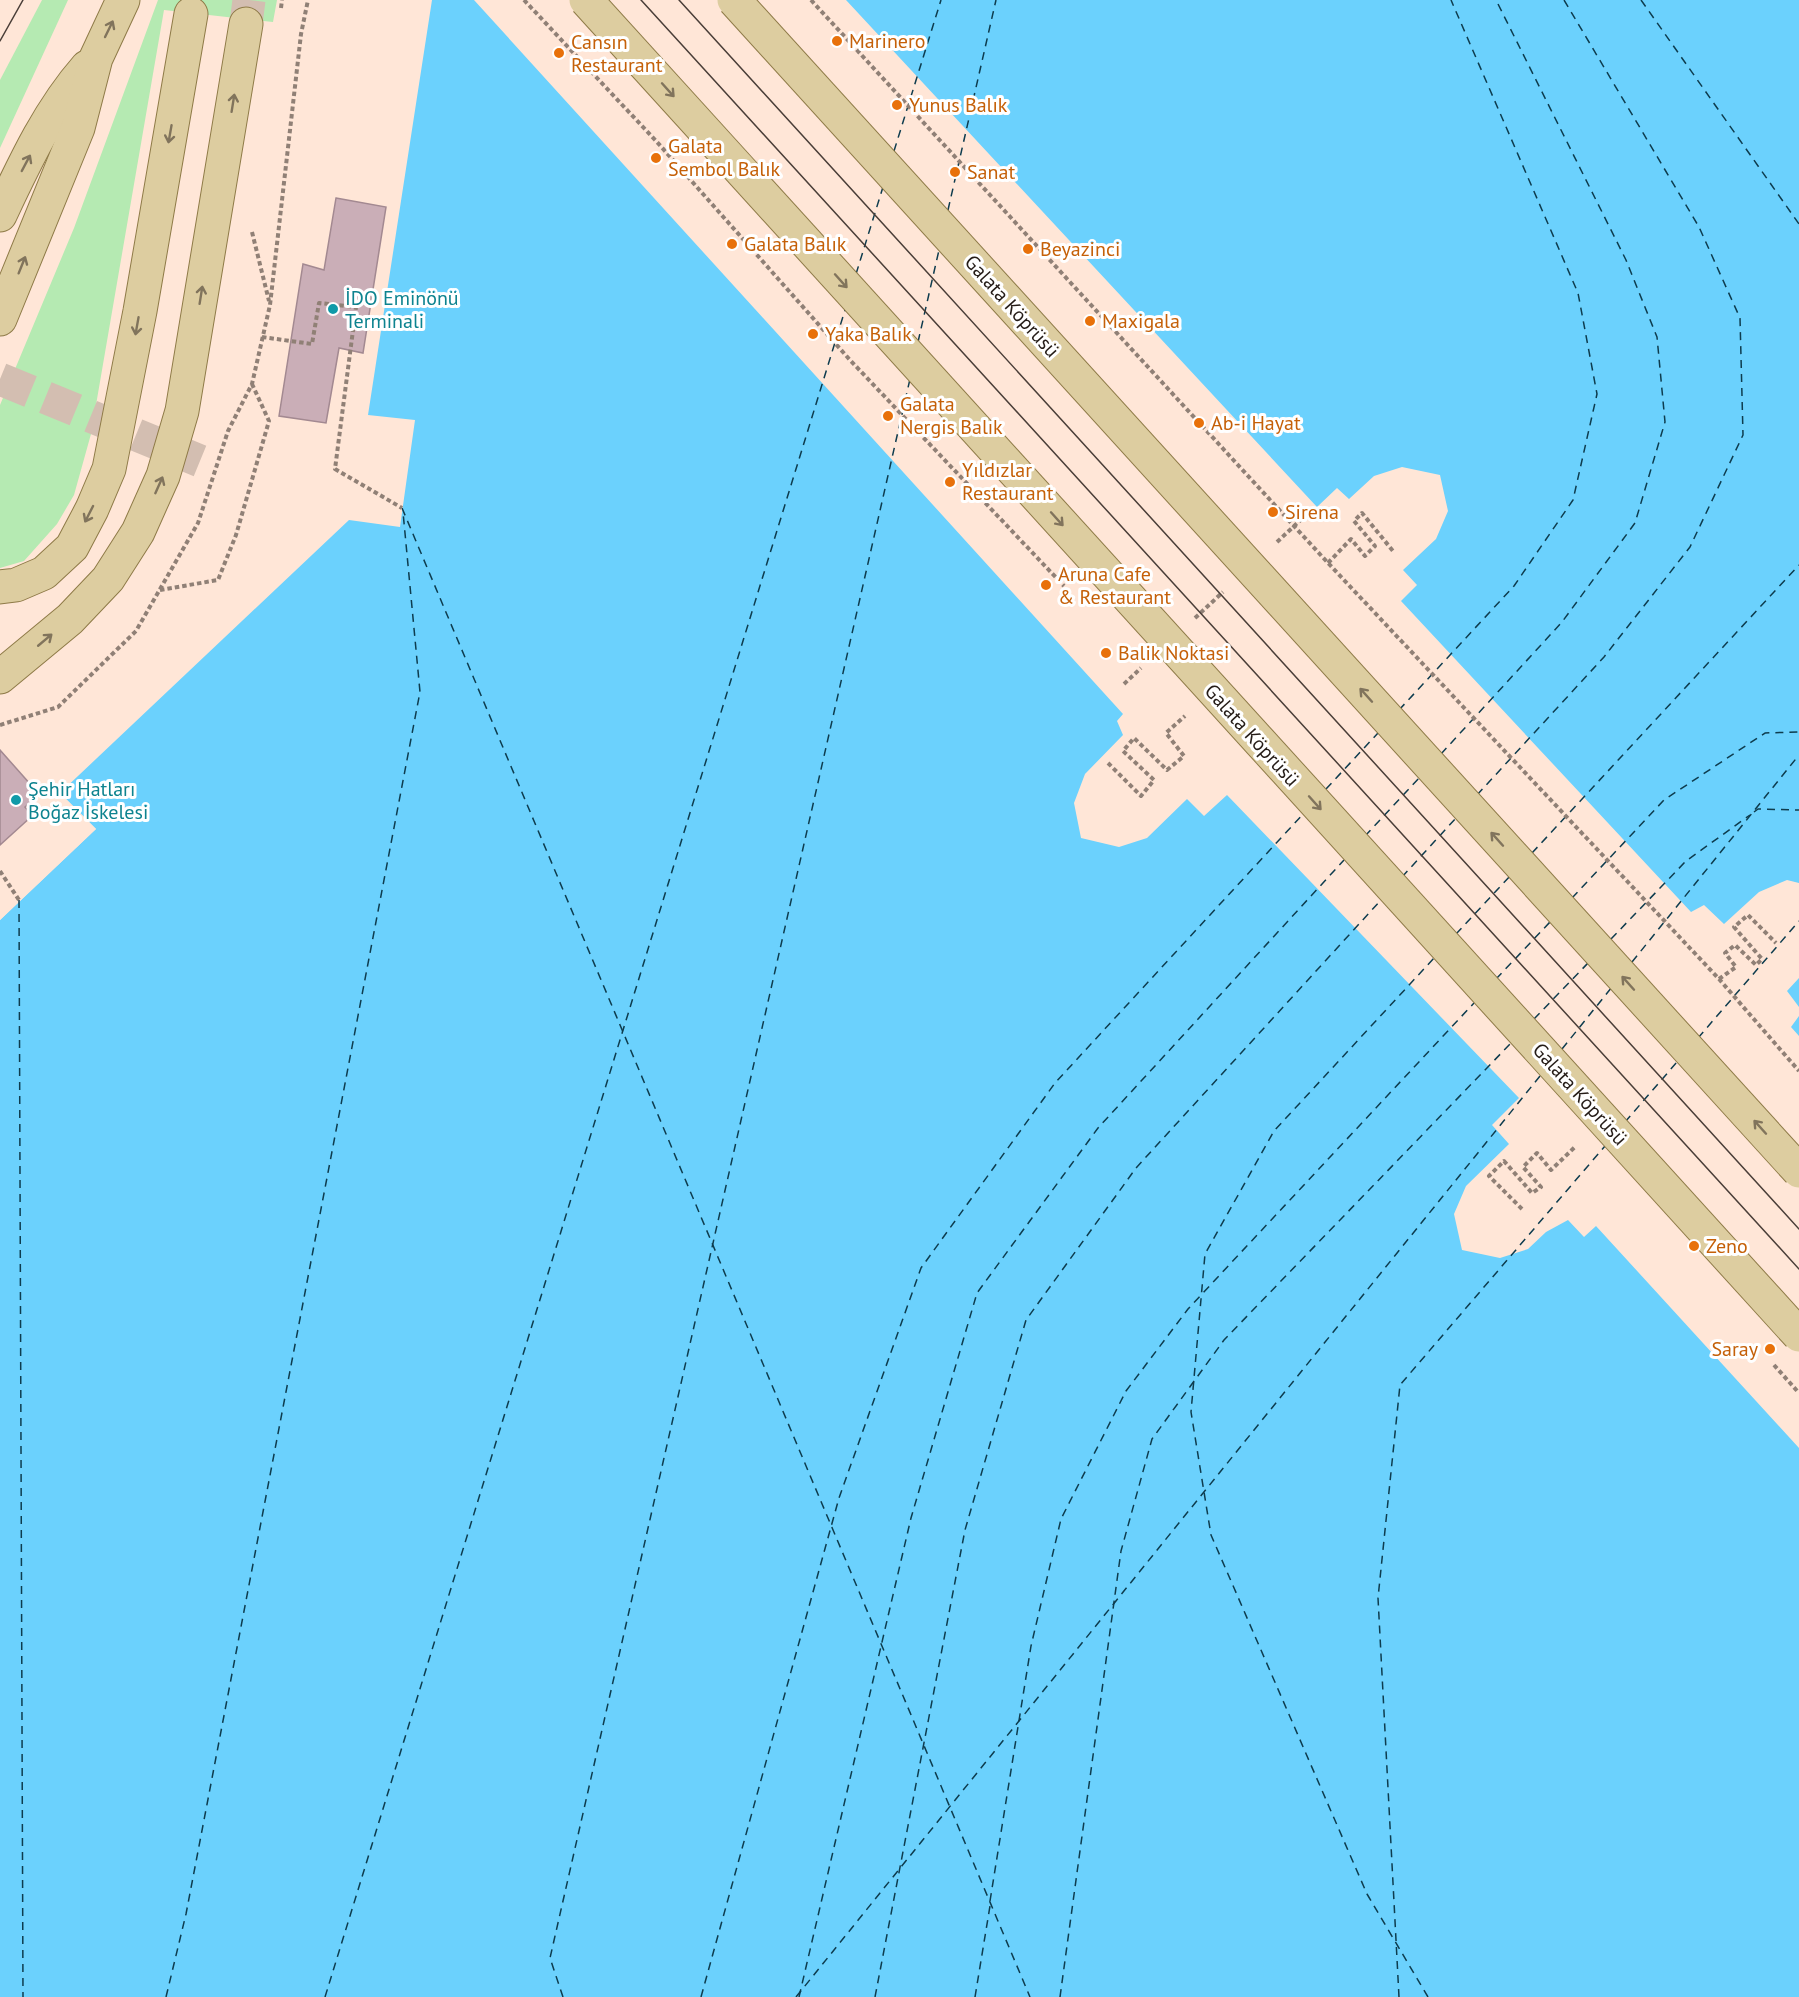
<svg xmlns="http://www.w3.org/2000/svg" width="1799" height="1997" viewBox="0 0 1799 1997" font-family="'PT Sans',sans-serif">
<rect width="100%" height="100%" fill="#ffe6d7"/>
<g fill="#b5eab2">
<polygon points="42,0 68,0 0,148 0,80"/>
<polygon points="158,0 277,0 273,22 164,10 91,434 74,495 57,524 24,561 0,568 0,405 74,228"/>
</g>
<polygon fill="#6bd1fd" points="432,0 1799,0 1799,1997 0,1997 0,920 96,829 60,793 349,520 400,527 415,420 368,415"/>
<g fill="#ffe6d7">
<polygon points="474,0 846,0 1317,507 1337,488 1349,499 1374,476 1402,467 1440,475 1448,511 1436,539 1403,570 1417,585 1401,601 1691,912 1704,905 1724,924 1759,892 1787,880 1799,883 1799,978 1787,991 1799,1007 1799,1016 1791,1027 1799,1036 1799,1448 1596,1226 1584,1237 1568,1220 1546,1232 1528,1249 1500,1258 1462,1250 1454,1214 1466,1186 1509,1144 1492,1125 1519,1098 1227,795 1204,816 1187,799 1147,838 1119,847 1081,838 1074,803 1085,774 1123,735 1117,721 1123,714"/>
<polygon points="57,793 60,793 96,829 0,920 0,915 17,898 92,829"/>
</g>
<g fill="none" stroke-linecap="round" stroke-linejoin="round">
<g stroke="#0e3c4e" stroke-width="1.5" stroke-dasharray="8 6" stroke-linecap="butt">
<polyline points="1641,0 1799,224"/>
<polyline points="894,151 941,0"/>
<polyline points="948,210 996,0"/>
<polyline points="856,274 883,187"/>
<polyline points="918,342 939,250"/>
<polyline points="402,508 1030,1997"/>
<polyline points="1399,710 1514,586 1573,500 1597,394 1578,293 1451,0"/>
<polyline points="1441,754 1562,622 1635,523 1665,422 1657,337 1626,260 1496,0"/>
<polyline points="1326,789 1378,733"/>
<polyline points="1477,795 1604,657 1690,547 1743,435 1740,318 1699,227 1564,0"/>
<polyline points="1754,812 1758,809 1799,810"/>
<polyline points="1365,836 1419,778"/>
<polyline points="1532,853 1799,565"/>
<polyline points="1402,877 1456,818"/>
<polyline points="1572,898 1664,800 1765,733 1799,732"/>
<polyline points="19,900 23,1997"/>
<polyline points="1456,934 1510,876"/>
<polyline points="1611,939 1686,861 1750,815"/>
<polyline points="1632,962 1799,755"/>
<polyline points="1496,979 1550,922"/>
<polyline points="1534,1019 1589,962"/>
<polyline points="1698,1038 1799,921"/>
<polyline points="1562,1049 1612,987"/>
<polyline points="1625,1122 1677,1062"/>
<polyline points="990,1901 1031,1646 1061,1519 1126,1391 1188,1309 1474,1003"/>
<polyline points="166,1997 186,1914 420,692 403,512"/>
<polyline points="325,1997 845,310"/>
<polyline points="563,1997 550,1958 910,379"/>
<polyline points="701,1997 839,1498 921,1268 1055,1083 1304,813"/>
<polyline points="796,1997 1540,1076"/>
<polyline points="799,1997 911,1518 977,1293 1098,1128 1344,860"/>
<polyline points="875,1997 965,1530 1026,1320 1136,1168 1381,900"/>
<polyline points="975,1997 990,1906"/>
<polyline points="1060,1997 1121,1551 1152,1439 1224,1340 1512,1042"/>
<polyline points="1399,1997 1378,1598 1400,1385 1605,1146"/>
<polyline points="1428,1997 1367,1894 1211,1535 1191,1412 1205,1254 1274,1131 1435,957"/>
</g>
</g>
<g fill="#caaeb7" stroke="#a38991" stroke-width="1.5">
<polygon points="336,198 386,207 363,353 339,348 326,423 279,416 303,264 324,270"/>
<polygon points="0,750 39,794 25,807 32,816 0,845"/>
</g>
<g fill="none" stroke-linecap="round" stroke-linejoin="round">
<polyline stroke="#d3beb1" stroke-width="33" stroke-dasharray="33 16" stroke-linecap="butt" points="0,379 200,461"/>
<polyline stroke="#d3beb1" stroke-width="33" stroke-dasharray="33 16" stroke-linecap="butt" points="246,24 249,0"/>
<defs>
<g id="primary">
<path d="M 0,215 C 24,164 49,110 87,67"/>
<polyline points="0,319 78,128 96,58 123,0"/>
<polyline points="0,587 16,585 44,573 72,547 92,509 109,469 140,311 191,14"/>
<polyline points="0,677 70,619 108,579 138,532 163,476 182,411 246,24"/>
</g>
</defs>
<use href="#primary" stroke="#8e7a47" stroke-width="35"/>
<g stroke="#908076" stroke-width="4" stroke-dasharray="4.5 3" stroke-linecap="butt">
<polyline points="281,8 282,0"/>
<polyline points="252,232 269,301"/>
<polyline points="262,337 312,344 319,303 356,307 335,469 402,508"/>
<polyline points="1277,542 1307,514"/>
<polyline points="1328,563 1351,539 1365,556 1375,546 1354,521 1362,513 1393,551"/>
<polyline points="160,590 218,580 236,535 269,421 252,384"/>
<polyline points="1195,618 1223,592"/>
<polyline points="1124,684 1141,668"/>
<polyline points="0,725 58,707 136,631 198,523 228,431 252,384 270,305 301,34 308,0"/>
<polyline points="1108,763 1141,796 1154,780 1123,751 1134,738 1167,770 1184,756 1166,733 1185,716"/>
<polyline points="0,871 19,900"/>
<polyline points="1719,979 1736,967 1725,953 1735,945 1756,965 1762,959 1734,927 1748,915 1776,943"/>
<polyline points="1522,1209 1489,1176 1504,1161 1532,1193 1541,1187 1523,1167 1537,1153 1551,1170 1576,1146"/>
</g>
<use href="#primary" stroke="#ddcda0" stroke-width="33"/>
<g stroke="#4a3e38" stroke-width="1.5">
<polyline points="641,0 1799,1269"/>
<polyline points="679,0 1799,1229"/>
<polyline points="0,41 23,0"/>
</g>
<defs>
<g id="primary-bridge">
<polyline points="586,0 1799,1335"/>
<polyline points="734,0 1799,1171"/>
</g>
</defs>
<use href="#primary-bridge" stroke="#8e7a47" stroke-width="35" stroke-linecap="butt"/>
<g stroke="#908076" stroke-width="4" stroke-dasharray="4.5 3" stroke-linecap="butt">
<polyline points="524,0 657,142 850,360 1064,586"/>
<polyline points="811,0 1328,563 1719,979 1799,1071"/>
<polyline points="1774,1365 1799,1393"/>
</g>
<use href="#primary-bridge" stroke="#ddcda0" stroke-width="33"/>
</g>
<defs><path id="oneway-shaft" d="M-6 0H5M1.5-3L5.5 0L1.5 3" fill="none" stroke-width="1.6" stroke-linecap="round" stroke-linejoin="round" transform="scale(1.5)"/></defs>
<g stroke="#81745c">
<use href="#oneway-shaft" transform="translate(109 29) rotate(-64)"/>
<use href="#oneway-shaft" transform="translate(668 90) rotate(48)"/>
<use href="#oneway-shaft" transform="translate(233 103) rotate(-81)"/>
<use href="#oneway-shaft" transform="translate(170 134) rotate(100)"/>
<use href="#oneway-shaft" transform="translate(26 163) rotate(-62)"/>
<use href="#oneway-shaft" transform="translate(22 265) rotate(-68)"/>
<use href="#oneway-shaft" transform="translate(841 281) rotate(48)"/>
<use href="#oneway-shaft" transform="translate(201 295) rotate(-81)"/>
<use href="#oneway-shaft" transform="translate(137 326) rotate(100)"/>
<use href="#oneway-shaft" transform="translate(159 485) rotate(-66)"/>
<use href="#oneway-shaft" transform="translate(89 514) rotate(117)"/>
<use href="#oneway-shaft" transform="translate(1057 519) rotate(48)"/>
<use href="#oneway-shaft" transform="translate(45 640) rotate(-40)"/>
<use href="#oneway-shaft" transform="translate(1366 695) rotate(-132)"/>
<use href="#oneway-shaft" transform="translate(1315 803) rotate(48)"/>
<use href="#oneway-shaft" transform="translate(1497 839) rotate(-132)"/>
<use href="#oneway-shaft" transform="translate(1628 983) rotate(-132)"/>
<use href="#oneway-shaft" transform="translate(1760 1127) rotate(-132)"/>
</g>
<g fill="#e8710a" stroke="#fff" stroke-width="2">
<circle cx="837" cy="41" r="6"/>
<circle cx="559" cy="53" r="6"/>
<circle cx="897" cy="105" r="6"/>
<circle cx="656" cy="158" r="6"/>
<circle cx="955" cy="172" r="6"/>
<circle cx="732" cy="244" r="6"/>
<circle cx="1028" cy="249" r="6"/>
<circle cx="1090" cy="321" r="6"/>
<circle cx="813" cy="334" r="6"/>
<circle cx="888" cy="416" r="6"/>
<circle cx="1199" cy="423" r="6"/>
<circle cx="950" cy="482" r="6"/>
<circle cx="1273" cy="512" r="6"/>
<circle cx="1046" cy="585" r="6"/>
<circle cx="1106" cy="653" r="6"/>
<circle cx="1694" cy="1246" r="6"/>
<circle cx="1770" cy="1349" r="6"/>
</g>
<g fill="#0f9aa8" stroke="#fff" stroke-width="2">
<circle cx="333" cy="309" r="6"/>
<circle cx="16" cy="800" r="6"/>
</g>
<g text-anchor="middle" stroke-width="6" stroke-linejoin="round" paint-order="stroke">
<g font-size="20" fill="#c56008" stroke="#fff" text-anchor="start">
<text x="849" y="48">Marinero</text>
<text x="571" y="49">Cansın<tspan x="571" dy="23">Restaurant</tspan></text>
<text x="909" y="112">Yunus Balık</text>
<text x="668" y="153">Galata<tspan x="668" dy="23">Sembol Balık</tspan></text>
<text x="967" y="179">Sanat</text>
<text x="744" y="251">Galata Balık</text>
<text x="1040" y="256">Beyazinci</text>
<text x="1102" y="328">Maxigala</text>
<text x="825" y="341">Yaka Balık</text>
<text x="900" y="411">Galata<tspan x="900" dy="23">Nergis Balık</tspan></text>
<text x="1211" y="430">Ab-i Hayat</text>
<text x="962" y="477">Yıldızlar<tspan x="962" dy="23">Restaurant</tspan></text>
<text x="1285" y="519">Sirena</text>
<text x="1058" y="581">Aruna Cafe<tspan x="1058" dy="23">&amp; Restaurant</tspan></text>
<text x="1118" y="660">Balik Noktasi</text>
<text x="1706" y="1253">Zeno</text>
<text x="1758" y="1356" text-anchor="end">Saray</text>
</g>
<g font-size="20" fill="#0d838f" stroke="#fff" text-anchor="start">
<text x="345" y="305">İDO Eminönü<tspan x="345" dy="23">Terminali</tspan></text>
<text x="28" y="796">Şehir Hatları<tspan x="28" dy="23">Boğaz İskelesi</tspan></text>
</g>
<g font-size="20" fill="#251c17" stroke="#fff">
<text transform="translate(1012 306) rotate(48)" y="7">Galata Köprüsü</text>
<text transform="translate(1252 735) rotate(48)" y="7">Galata Köprüsü</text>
<text transform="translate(1580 1094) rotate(48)" y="7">Galata Köprüsü</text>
</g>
</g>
</svg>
